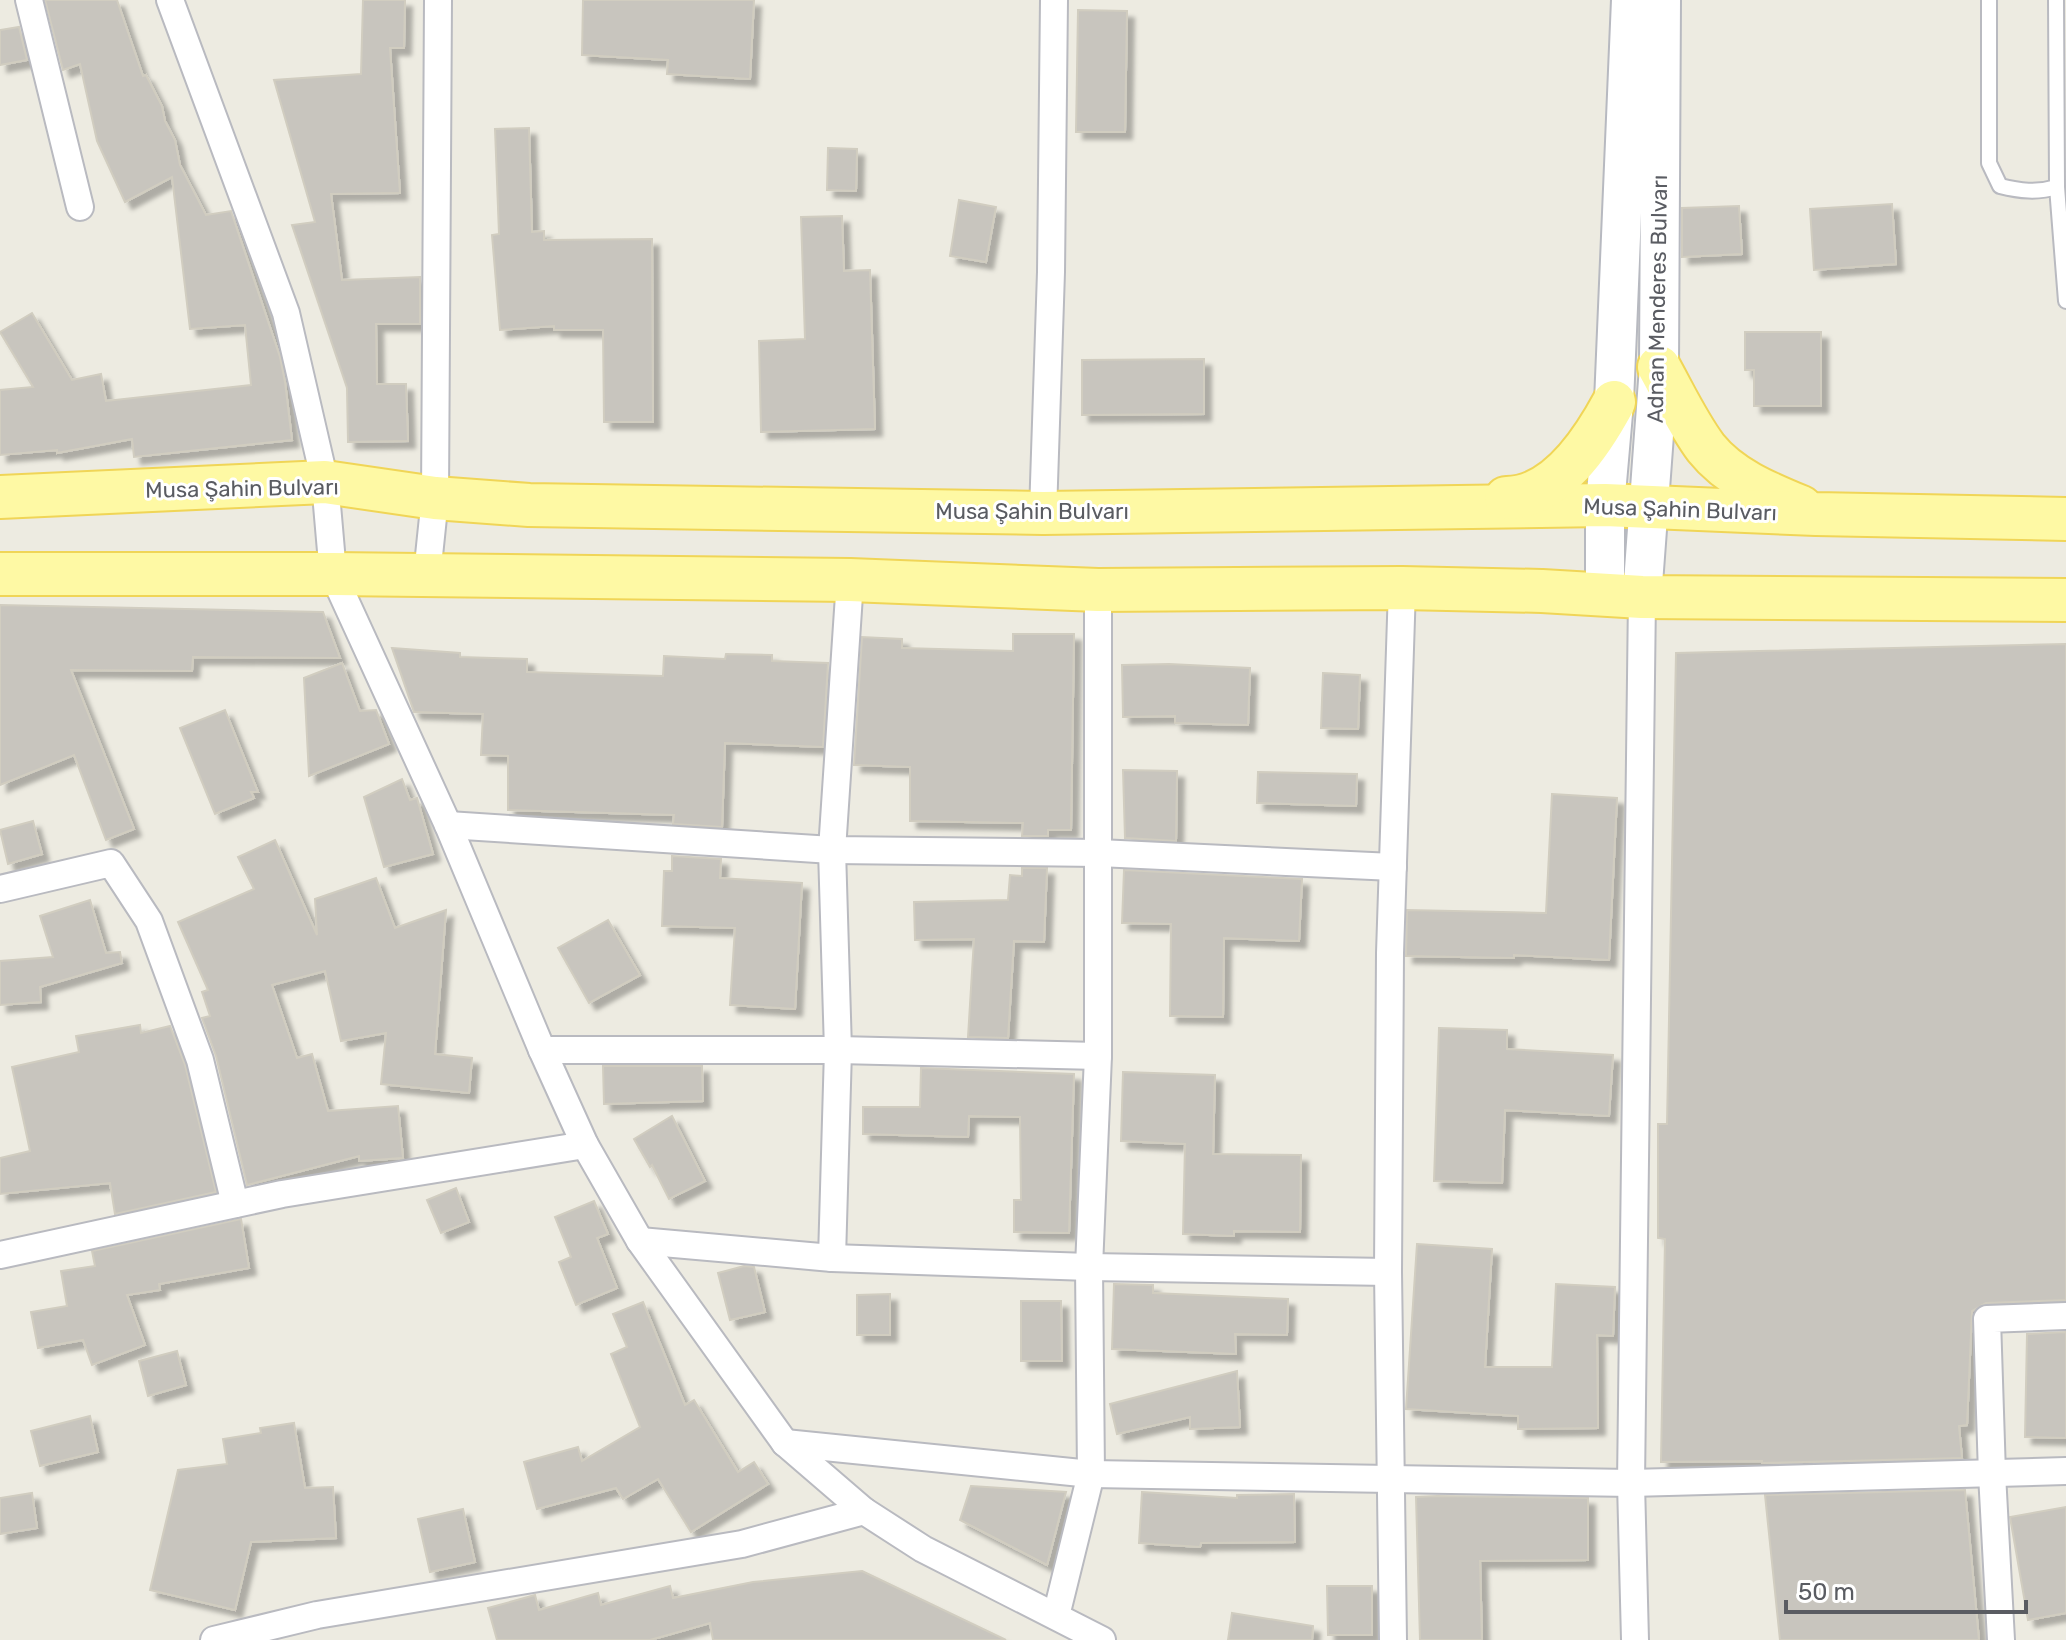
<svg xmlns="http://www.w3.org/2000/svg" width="2066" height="1640" viewBox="0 0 2066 1640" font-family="Rubik,sans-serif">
<defs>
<filter id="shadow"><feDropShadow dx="7" dy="7" stdDeviation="2" flood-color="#0004"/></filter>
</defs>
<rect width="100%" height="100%" fill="#edebe1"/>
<g fill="#c8c5be" stroke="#d1cdc0" stroke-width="2" filter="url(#shadow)">
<polygon points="45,0 117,0 143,76 146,75 162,106 165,121 175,140 180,165 206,215 231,211 280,357 285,382 292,440 134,457 132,439 57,453 57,450 0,455 0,390 33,387 0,332 32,313 72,380 101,374 106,401 251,385 245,325 190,329 172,177 125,202 97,141 80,64 63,70"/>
<polygon points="363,0 405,0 404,48 390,48 400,193 331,194 342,280 420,277 420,324 376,324 377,384 406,384 408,441 348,442 347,388 292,225 315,222 274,80 361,74"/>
<polygon points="583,0 754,0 750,79 667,74 668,60 582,55"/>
<polygon points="1078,10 1127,11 1125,132 1076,132"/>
<polygon points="19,27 27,60 0,65 0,30"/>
<polygon points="529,128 532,232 544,231 544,240 652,239 653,422 604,422 603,330 554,330 554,326 500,330 492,235 499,234 495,129"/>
<polygon points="828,148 857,149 856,191 827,190"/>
<polygon points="959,200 996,207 986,262 950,256"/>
<polygon points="1892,204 1896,264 1814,270 1810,209"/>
<polygon points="1739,206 1742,254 1682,257 1682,208"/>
<polygon points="842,216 844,271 870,270 875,429 761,432 759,341 805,339 801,217"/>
<polygon points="1745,332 1821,332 1821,406 1754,406 1754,370 1745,370"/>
<polygon points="1204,359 1204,414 1082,415 1082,360"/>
<polygon points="0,605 323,612 340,658 193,657 192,671 71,670 134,829 106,840 74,755 0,785"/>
<polygon points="1013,634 1074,634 1071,830 1048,830 1048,836 1022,836 1023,823 910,821 910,767 854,765 862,637 902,639 902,648 1013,651"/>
<polygon points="2066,644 2066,1300 1986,1303 1972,1311 1967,1425 1959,1426 1962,1458 1762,1463 1762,1461 1661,1462 1665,1239 1658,1238 1658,1124 1667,1124 1676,653"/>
<polygon points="392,648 460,653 460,657 527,659 527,672 663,676 664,656 725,659 726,654 772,655 772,661 828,663 823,747 725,743 722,827 673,824 674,815 508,810 508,756 481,755 483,714 414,712"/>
<polygon points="342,663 360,711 376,710 389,744 309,776 304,678"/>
<polygon points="1169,664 1250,668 1248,725 1175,723 1175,716 1123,717 1122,665"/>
<polygon points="1323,673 1360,675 1358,729 1321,728"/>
<polygon points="225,710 258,792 251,792 254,798 215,814 180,728"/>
<polygon points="1123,770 1177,771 1176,841 1125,838"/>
<polygon points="1258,772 1357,774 1356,806 1257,803"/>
<polygon points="402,779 410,800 417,798 433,854 384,867 364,797"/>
<polygon points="1552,794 1617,798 1609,960 1514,955 1514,958 1406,956 1407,910 1546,913"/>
<polygon points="33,821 42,854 8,864 0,830"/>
<polygon points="275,840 317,935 315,899 376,878 395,928 446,910 435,1054 472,1058 469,1093 381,1084 386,1033 341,1041 325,971 272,985 297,1058 312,1054 328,1111 398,1106 403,1158 359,1161 359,1156 247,1185 216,1056 202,1018 210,1016 202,992 208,990 178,922 254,889 238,857"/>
<polygon points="672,856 721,859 720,878 802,883 795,1009 730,1005 735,928 662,926 664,871 672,871"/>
<polygon points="1022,868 1047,868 1044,942 1014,941 1008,1038 968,1037 974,939 915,940 914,902 1008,900 1010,875 1022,876"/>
<polygon points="1124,870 1302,879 1299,941 1224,938 1223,1017 1170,1016 1171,924 1122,923"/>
<polygon points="90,900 106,953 120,952 122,963 40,987 41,1002 0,1005 0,961 53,957 40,916"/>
<polygon points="608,920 640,975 589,1003 558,948"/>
<polygon points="140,1025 141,1033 170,1026 185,1065 216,1192 115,1214 110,1183 0,1194 0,1158 30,1151 12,1067 79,1052 76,1036"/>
<polygon points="1439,1028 1507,1030 1507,1049 1613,1055 1609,1116 1505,1110 1502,1183 1434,1181"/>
<polygon points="603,1066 702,1066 703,1101 604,1104"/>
<polygon points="921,1068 1074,1074 1069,1233 1014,1232 1014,1200 1021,1200 1020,1117 969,1116 968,1137 863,1134 863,1107 920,1107"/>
<polygon points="1123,1072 1215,1075 1213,1154 1301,1155 1300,1232 1234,1231 1234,1236 1183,1234 1185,1144 1121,1141"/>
<polygon points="672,1116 705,1181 669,1199 652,1165 650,1167 634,1139"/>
<polygon points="456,1188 469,1222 441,1233 427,1200"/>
<polygon points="594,1201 608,1234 597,1238 617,1288 576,1305 559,1262 571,1257 555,1217"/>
<polygon points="241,1219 249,1268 159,1284 160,1290 127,1295 145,1345 92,1365 83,1340 38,1348 31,1312 67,1306 61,1271 95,1266 92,1251"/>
<polygon points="1417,1244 1492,1249 1485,1367 1552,1367 1556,1284 1615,1287 1613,1336 1597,1335 1598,1428 1518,1429 1518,1416 1406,1409"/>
<polygon points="744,1266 754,1267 765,1312 730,1320 718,1273"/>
<polygon points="1114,1284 1153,1285 1153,1293 1288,1299 1287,1335 1235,1334 1236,1354 1112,1349"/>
<polygon points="890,1294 890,1335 857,1335 857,1295"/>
<polygon points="1021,1301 1061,1301 1062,1361 1021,1361"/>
<polygon points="643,1302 685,1405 694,1400 738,1472 754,1462 768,1484 691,1532 658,1479 623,1499 616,1488 537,1509 524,1462 578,1447 582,1461 640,1427 611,1354 627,1347 613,1314"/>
<polygon points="2066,1332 2066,1438 2025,1437 2027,1334"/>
<polygon points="177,1351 186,1385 148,1396 139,1361"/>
<polygon points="1237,1371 1240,1427 1190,1429 1190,1417 1117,1434 1110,1404"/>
<polygon points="90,1416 98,1452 40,1466 31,1431"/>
<polygon points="294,1423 305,1488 333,1487 336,1538 251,1542 235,1610 150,1590 178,1470 227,1464 223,1439 261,1433 260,1428"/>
<polygon points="971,1486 1066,1492 1047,1565 960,1520"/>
<polygon points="1965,1490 1979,1640 1780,1640 1765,1495"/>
<polygon points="1142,1492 1237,1498 1237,1495 1294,1494 1295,1542 1201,1543 1200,1547 1139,1543"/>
<polygon points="32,1493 37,1528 0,1534 0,1498"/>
<polygon points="1437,1496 1588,1498 1588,1560 1480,1561 1482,1640 1420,1640 1416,1497"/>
<polygon points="2066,1507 2066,1613 2028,1620 2010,1517"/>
<polygon points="463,1509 475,1562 430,1572 418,1519"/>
<polygon points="862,1571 1006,1640 713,1640 710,1623 650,1640 497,1640 488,1608 535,1595 539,1610 598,1593 601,1605 670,1586 673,1598 753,1582"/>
<polygon points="1327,1586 1372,1586 1372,1635 1328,1635"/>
<polygon points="1232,1613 1313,1626 1312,1640 1228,1640"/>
</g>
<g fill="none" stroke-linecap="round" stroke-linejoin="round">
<defs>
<g id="lane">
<path d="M 1989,0 L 1989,163 L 2000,186 C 2020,191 2037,193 2057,187"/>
<polyline points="2056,0 2057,187 2066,301"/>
</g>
<g id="street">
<polyline points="29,0 80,207"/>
<polyline points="170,0 286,313 325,482 333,574 448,825 542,1050 585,1145 640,1241 785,1443 864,1511 923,1549 1102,1640"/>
<polyline points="1043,513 1051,272 1054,0"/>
<polyline points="427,575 435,498 438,0"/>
<polyline points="448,825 832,850 1099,853 1393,867"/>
<polyline points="0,889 111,863 149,921 200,1060 235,1204"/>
<polyline points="542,1050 838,1050 1098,1056"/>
<polyline points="640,1241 832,1258 1089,1267 1388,1272"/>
<polyline points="0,1255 282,1194 585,1145"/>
<polyline points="832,1258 838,1050 832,850 850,580"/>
<polyline points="785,1443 1091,1474 1631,1483 2066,1471"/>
<polyline points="1056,1616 1091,1474 1089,1267 1098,1056 1098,590"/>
<polyline points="214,1640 317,1615 742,1544 864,1511"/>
<polyline points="1393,1640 1388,1272 1390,953 1402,588"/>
<polyline points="1635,1640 1631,1483 1642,597"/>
<polyline points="2001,1640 1992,1474 1987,1319 2066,1316"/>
</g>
<g id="secondary">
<polyline points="1605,595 1605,505 1614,402 1631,0"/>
<polyline points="1642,597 1659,367 1661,0"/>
</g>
<g id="primary">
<path d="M 1659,367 C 1674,394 1688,424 1706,448 C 1730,478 1767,493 1801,507"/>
<polyline points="0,497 325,482 435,498 529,505 1043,513 1605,505 1816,514 2066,519"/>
<path d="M 1506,498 C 1557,498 1593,441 1614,402"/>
<polyline points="0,574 333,574 850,580 1098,590 1402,588 1542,591 1642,597 2066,600"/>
</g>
</defs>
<use href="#lane" stroke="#b9bac0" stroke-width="18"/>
<use href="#street" stroke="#b9bac0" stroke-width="30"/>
<use href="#secondary" stroke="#b7b9c0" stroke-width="42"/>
<use href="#primary" stroke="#f0d557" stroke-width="46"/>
<use href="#lane" stroke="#fff" stroke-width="14"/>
<use href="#street" stroke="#fff" stroke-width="26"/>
<use href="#secondary" stroke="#fff" stroke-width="38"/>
<use href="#primary" stroke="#fef9a4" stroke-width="42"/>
</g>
<g text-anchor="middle" stroke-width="6" stroke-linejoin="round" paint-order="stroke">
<g font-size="22" fill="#5a5c62" stroke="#fff">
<text transform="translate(1657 299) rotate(-89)" y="8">Adnan Menderes Bulvarı</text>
<text transform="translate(242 488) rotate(-1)" y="8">Musa Şahin Bulvarı</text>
<text transform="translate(1680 509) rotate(2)" y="8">Musa Şahin Bulvarı</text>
<text x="1032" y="519">Musa Şahin Bulvarı</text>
</g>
</g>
<path d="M1786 1600v12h240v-12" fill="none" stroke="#5a5c62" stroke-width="4"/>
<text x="1798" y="1600" font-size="24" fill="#5a5c62" stroke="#ffffff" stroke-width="6" paint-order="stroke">50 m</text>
</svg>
